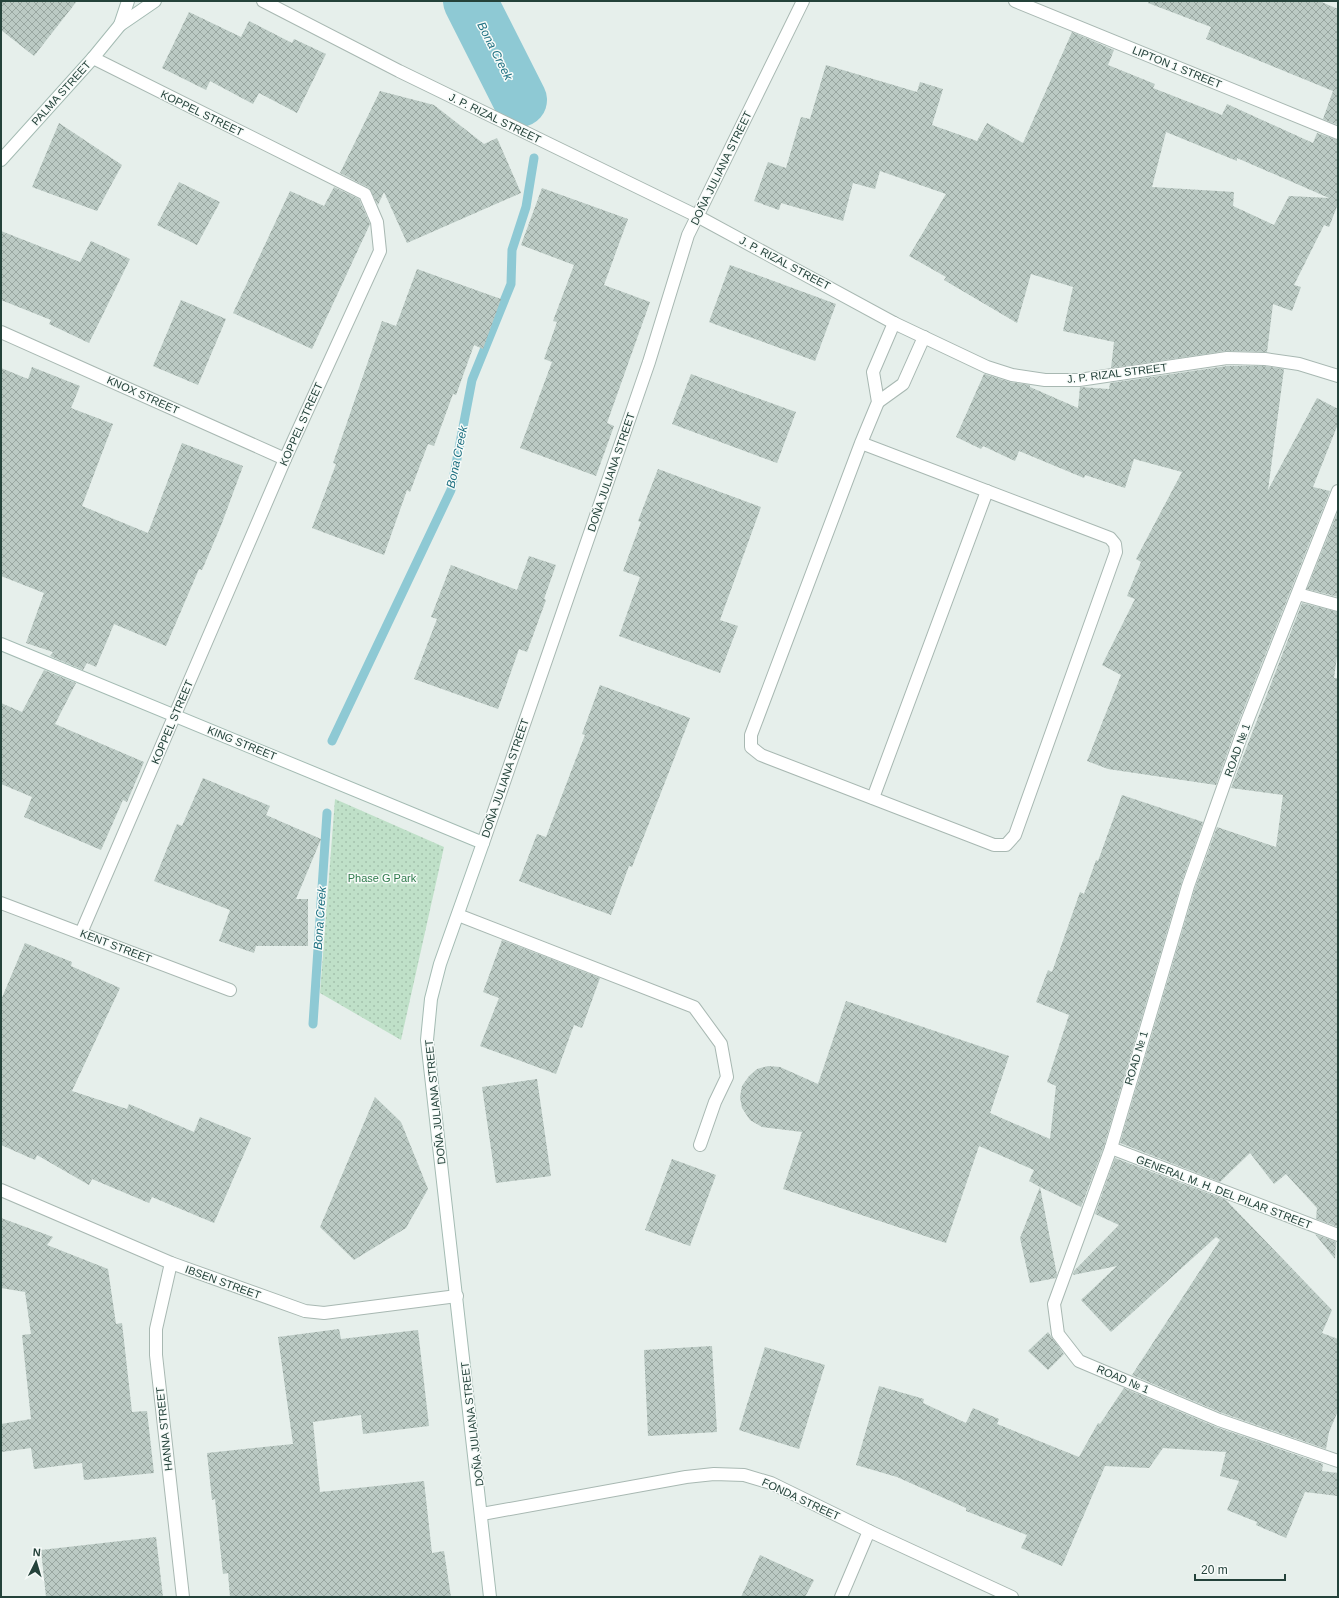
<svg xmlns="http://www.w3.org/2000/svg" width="1339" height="1598" viewBox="0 0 1339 1598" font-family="Helvetica,sans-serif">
<defs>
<pattern id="park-dots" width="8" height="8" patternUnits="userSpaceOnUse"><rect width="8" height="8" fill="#bfe0c8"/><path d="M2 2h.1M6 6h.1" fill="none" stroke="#a4c1ad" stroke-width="1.8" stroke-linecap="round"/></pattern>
<pattern id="building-cross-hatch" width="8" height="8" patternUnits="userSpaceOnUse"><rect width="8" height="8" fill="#bbcac4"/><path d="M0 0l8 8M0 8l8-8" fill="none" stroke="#98a6a0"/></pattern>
</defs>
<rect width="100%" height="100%" fill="#e6efeb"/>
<polygon fill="url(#park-dots)" points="335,799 444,847 401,1040 320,993"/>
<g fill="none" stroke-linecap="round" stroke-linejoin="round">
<g stroke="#8ec9d4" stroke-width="9">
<polyline points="332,741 451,490 472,380 511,284 512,250 526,207 534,158"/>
<polyline points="313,1024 327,813"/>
</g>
<polyline stroke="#8ec9d4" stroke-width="54" points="470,1 520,100"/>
</g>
<g fill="url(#building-cross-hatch)" fill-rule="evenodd">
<polygon points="1,1 77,1 34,56 1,30"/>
<polygon points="1148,1 1319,1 1338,9 1338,125 1323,119 1333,91 1206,39 1211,27 1148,3"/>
<polygon points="189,12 241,37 249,21 292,43 294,39 326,54 297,113 259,93 253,104 210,81 206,90 162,68"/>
<path d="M 1072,32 L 1114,50 L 1108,65 L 1155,84 L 1153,88 L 1222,115 L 1227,104 L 1313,143 L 1317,133 L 1338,140 L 1338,204 L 1329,227 L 1324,225 L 1294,285 L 1301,287 L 1292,311 L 1273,304 L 1267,352 L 1226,351 L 1111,368 L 1114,342 L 1063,331 L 1073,287 L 1031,274 L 1017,323 L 944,280 L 946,277 L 909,256 L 946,194 L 880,171 L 875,189 L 853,183 L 843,221 L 781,203 L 779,210 L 754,201 L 768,162 L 786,168 L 801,117 L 810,119 L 826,65 L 917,92 L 920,82 L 943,89 L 932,125 L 977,141 L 987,123 L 1023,143 ZM 1166,132 L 1237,161 L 1237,158 L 1329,198 L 1289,196 L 1274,225 L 1233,206 L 1234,192 L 1152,187 Z"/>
<polygon points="380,91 434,105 484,144 497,138 521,193 407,243 384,192 378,205 369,188 340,173"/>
<polygon points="59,123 122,165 97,211 32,187"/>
<polygon points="179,182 220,202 197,245 157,225"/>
<polygon points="334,187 359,199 370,224 312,349 233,313 290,191 324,206"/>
<polygon points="542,188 628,219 604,285 650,302 607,423 614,426 596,476 520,448 552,362 544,359 557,322 553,321 574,265 521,245"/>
<polygon points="1,231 80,262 91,241 130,259 89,343 49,324 51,320 1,300"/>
<polygon points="730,265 836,304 815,361 709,322"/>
<polygon points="417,269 501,299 483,349 474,345 456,395 453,394 434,446 428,444 410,492 407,490 384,555 312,528 336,464 333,463 382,321 396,326"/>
<polygon points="181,300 226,319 198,385 153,366"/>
<polygon points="1227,366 1264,366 1284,369 1268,490 1317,398 1338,409 1338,424 1313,487 1330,491 1235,731 1216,785 1108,769 1087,761 1121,675 1102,665 1135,599 1127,596 1141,562 1136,559 1182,472 1134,459 1125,488 1085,475 1084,478 1019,451 1015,461 983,446 981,449 956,437 984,374 1010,382 1030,385 1030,387 1078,408 1080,387 1109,389 1110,383"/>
<polygon points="32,367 80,386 71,408 113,424 82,506 148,533 182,443 243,466 222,523 202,570 199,569 166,646 114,624 96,667 87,663 83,670 50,656 53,652 26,643 44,593 1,576 1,368 28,379"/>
<polygon points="691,374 796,412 777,463 672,424"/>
<polygon points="658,469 761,507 720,620 738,626 720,673 619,636 640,577 623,571 641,522 638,521"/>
<polygon points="1338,511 1338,597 1307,589"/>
<polygon points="529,556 556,565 544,599 546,600 527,652 519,649 498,709 414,679 437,619 431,617 451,565 517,590"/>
<polygon points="1302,603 1338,612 1338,649 1334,678 1338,678 1338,1227 1316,1219 1317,1208 1286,1174 1274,1184 1250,1153 1220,1182 1120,1143 1195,888 1217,827 1276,847 1283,795 1231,788"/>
<polygon points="44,670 76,683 55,724 144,762 127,802 123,800 101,850 24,817 32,797 1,784 1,703 22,712"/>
<polygon points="600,685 690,718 632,867 629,866 611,915 519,881 537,834 546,837 585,735 582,734"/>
<polygon points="203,778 270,806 266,815 321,839 296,899 308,899 308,946 256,946 254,953 219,941 230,910 154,881 177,824 182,826"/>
<polygon points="1122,795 1203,822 1181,884 1104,1146 1081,1207 1040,1187 1057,1275 1056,1278 1030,1283 1020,1238 1040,1187 1029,1181 1034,1170 979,1146 946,1243 783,1189 802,1132 762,1127 750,1120 742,1108 740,1097 742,1086 749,1076 757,1069 768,1066 780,1067 818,1084 846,1001 1009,1056 990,1113 1050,1139 1056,1086 1047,1082 1069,1015 1036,1002 1048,970 1052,972 1080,892 1084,894 1096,860 1098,861"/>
<polygon points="502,940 600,978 582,1028 574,1025 556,1074 480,1046 499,998 483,992"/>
<polygon points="25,943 72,962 71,966 120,988 72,1091 127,1109 129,1104 194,1132 200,1117 251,1138 214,1223 152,1197 149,1203 92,1179 89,1185 37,1155 35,1160 1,1145 1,1000"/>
<polygon points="537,1079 551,1176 496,1183 482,1087"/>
<polygon points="375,1097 401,1122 428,1189 406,1228 354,1260 320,1227"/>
<polygon points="1115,1158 1226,1200 1332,1310 1322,1333 1338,1339 1338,1411 1329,1432 1326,1449 1222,1413 1132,1375 1220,1240 1216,1237 1111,1332 1081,1300 1117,1266 1073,1275 1074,1271 1119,1225 1095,1214"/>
<polygon points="672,1159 716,1175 690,1246 645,1230"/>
<polygon points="1,1218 53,1237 47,1245 108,1269 116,1324 122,1323 132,1412 147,1411 154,1473 84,1480 82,1463 34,1469 31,1448 1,1452 1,1424 31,1419 22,1335 31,1334 25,1292 1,1288"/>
<polygon points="1315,1234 1336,1242 1335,1259"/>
<polygon points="339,1329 341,1339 418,1330 429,1426 363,1434 361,1415 313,1422 320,1492 424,1481 432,1553 444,1551 451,1597 230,1597 228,1573 223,1574 215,1499 212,1500 207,1453 293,1444 278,1337"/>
<polygon points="1048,1332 1064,1354 1048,1370 1028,1351"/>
<polygon points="712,1346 717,1432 648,1436 644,1350"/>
<polygon points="765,1347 825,1365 799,1449 739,1430"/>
<polygon points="879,1386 924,1399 923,1403 966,1423 973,1408 999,1419 997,1424 1079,1457 1098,1423 1100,1424 1124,1388 1216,1427 1323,1464 1322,1471 1338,1473 1338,1496 1305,1492 1286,1538 1256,1525 1257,1522 1227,1510 1239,1481 1220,1476 1226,1452 1163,1448 1149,1468 1105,1466 1062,1566 1021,1548 1027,1535 966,1511 966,1508 897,1477 856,1465"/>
<polygon points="156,1537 163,1597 46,1597 41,1550"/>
<polygon points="760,1555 814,1580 805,1597 741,1597"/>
</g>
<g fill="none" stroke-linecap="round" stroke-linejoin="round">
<defs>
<polyline id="lane" points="458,915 694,1007 721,1044 727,1077 715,1102 700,1145"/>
<g id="street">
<polyline points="263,1 399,71 697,216 894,323 987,367 1012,375 1045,380 1079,380 1227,358 1265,359 1299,364 1338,376"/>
<polyline points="1015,1 1338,133"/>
<polyline points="1,332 285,459"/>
<polyline points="878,402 903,384 924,337"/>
<polyline points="861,443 1110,538 1115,544 1116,552 1015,835 1006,845 994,845 761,755 751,747 751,735 861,443 878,402 873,372 894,323"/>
<polyline points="1338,491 1242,734 1188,886 1111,1148 1054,1304 1058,1334 1079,1361 1219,1420 1338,1461"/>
<polyline points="1298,594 1338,605"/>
<polyline points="873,798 987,491"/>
<polyline points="483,843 649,362 688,235 803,1"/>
<polyline points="1,903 230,990"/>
<polyline points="81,933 285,459 380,251 377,222 365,194 93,58"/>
<polyline points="1111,1148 1338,1235"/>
<polyline points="1,1190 171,1263 305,1311 324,1313 457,1296"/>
<polyline points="171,1263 156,1329 156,1355 183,1597"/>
<polyline points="482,1514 686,1477 714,1474 744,1475 771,1483 869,1531 1012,1597"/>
<polyline points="841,1597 869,1531"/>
</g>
<g id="secondary">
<polyline points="120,25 128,1"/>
<polyline points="1,160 93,58 120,25 155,1"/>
<polyline points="1,644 483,843 440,964 431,999 427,1040 490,1597"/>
</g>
</defs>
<use href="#lane" stroke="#a8b8b2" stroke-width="14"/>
<use href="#street" stroke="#a8b8b2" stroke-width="14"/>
<use href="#secondary" stroke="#a4bbb3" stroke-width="14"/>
<use href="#lane" stroke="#fff" stroke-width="12"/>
<use href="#street" stroke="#fff" stroke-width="12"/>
<use href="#secondary" stroke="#fff" stroke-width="12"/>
</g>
<g text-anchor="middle" stroke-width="3" stroke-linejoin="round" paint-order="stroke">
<g font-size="11" fill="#24423a" stroke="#f7fbf9">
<text transform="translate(1177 67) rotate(22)" y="4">LIPTON 1 STREET</text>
<text transform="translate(61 93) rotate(-48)" y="4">PALMA STREET</text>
<text transform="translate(202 113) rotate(26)" y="4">KOPPEL STREET</text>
<text transform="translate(495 118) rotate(26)" y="4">J. P. RIZAL STREET</text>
<text transform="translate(721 168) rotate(-64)" y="4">DOÑA JULIANA STREET</text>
<text transform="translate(785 263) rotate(28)" y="4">J. P. RIZAL STREET</text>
<text transform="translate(1117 373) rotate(-7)" y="4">J. P. RIZAL STREET</text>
<text transform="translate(143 395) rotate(24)" y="4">KNOX STREET</text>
<text transform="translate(301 424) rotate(-66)" y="4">KOPPEL STREET</text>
<text transform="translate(611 472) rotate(-71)" y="4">DOÑA JULIANA STREET</text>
<text transform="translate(172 722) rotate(-67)" y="4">KOPPEL STREET</text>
<text transform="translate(242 743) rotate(22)" y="4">KING STREET</text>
<text transform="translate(1237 750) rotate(-70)" y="4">ROAD № 1</text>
<text transform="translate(505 778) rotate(-71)" y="4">DOÑA JULIANA STREET</text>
<text transform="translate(116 946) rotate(21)" y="4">KENT STREET</text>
<text transform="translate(1136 1058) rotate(-73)" y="4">ROAD № 1</text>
<text transform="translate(435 1102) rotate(-96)" y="4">DOÑA JULIANA STREET</text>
<text transform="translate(1224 1192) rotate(21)" y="4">GENERAL M. H. DEL PILAR STREET</text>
<text transform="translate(223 1282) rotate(20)" y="4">IBSEN STREET</text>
<text transform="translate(1123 1379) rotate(23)" y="4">ROAD № 1</text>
<text transform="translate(472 1424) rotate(-97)" y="4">DOÑA JULIANA STREET</text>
<text transform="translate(164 1429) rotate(-96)" y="4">HANNA STREET</text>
<text transform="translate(801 1499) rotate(25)" y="4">FONDA STREET</text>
</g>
<g font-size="11" fill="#2d7a4b" stroke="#f7fbf9">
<text x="382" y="882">Phase G Park</text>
</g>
<g font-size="12" font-style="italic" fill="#1c6f80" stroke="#f7fbf9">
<text transform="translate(495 51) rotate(63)" y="4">Bona Creek</text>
<text transform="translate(457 457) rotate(-78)" y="4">Bona Creek</text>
<text transform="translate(320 918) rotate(-86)" y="4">Bona Creek</text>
</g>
</g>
<rect width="1339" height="1598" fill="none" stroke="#24423a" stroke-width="4"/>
<g transform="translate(36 1562) rotate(5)" stroke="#f7fbf9" stroke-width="3" paint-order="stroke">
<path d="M0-3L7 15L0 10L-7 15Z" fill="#24423a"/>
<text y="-6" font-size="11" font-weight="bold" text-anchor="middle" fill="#24423a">N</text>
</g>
<path d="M1195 1574v6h90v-6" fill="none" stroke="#24423a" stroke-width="2"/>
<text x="1201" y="1574" font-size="12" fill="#24423a" stroke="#f7fbf9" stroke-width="3" paint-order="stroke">20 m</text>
</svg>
